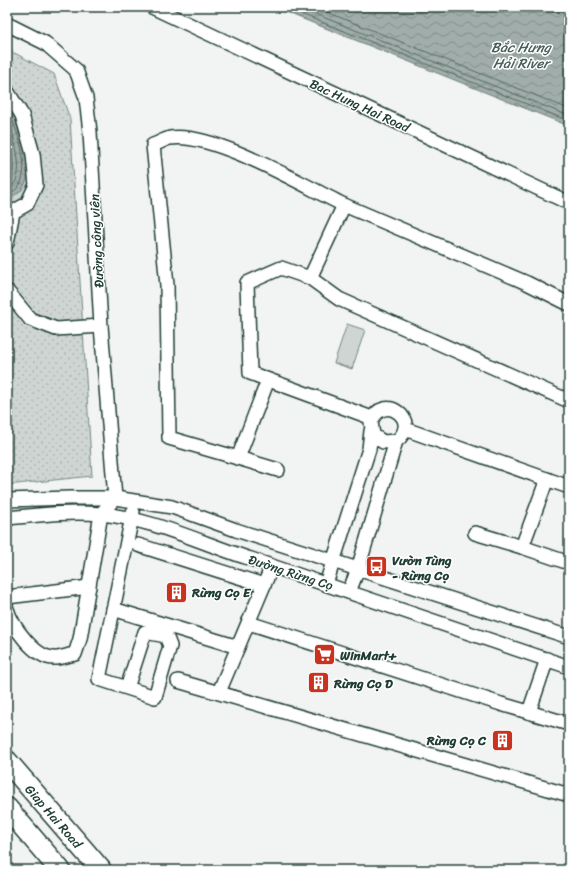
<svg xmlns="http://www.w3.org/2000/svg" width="576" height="877" viewBox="0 0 576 877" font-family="Sriracha,sans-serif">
<defs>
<pattern id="park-dots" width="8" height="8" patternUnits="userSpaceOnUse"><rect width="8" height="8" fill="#ced5d3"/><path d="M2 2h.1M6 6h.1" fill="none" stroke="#b0b8b6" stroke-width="1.8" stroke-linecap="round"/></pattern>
<pattern id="water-waves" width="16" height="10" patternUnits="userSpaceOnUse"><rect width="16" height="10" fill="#a1adaa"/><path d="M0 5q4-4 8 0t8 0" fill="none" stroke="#838e8b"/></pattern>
</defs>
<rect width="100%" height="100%" fill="#f2f3f3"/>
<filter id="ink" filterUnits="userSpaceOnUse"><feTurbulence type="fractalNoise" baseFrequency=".025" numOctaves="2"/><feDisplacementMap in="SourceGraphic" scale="8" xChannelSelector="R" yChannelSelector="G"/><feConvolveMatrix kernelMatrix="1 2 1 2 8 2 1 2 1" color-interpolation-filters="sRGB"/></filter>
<g filter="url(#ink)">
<polygon fill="url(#park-dots)" stroke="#768984" points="7,49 54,74 70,119 92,476 7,485"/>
<polygon fill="#ced5d3" stroke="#768984" points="347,324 365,330 352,369 334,363"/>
<g fill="url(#water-waves)" stroke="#6d807b">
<polygon points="273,7 569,7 569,126"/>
<path d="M 7,99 C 19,124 48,188 7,198 Z"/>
</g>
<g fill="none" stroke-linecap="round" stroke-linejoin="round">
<g stroke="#536a63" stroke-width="1">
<polyline points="284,7 569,121"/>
<polyline points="298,7 569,116"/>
<polyline points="314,7 569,109"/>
<path d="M 7,108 C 17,128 39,186 7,194"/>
<path d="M 7,120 C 14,134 29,183 7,189"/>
<path d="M 7,138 C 10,151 19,174 7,183"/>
</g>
<defs>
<g id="minor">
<polyline points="152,7 569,203"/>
<path d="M 7,24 L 45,43 L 76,70 L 86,98 L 90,132 L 101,326 L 115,498 L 101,514 L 80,639 L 75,654 C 68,655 59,659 53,658 C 34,657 12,626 7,609"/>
<polyline points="7,91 22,115 33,154 36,185 27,204 13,212 7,243"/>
<polyline points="310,278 344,205 527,283 569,304"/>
<polyline points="7,291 30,319 56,329 101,326"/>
<path d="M 268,380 L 238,458 L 169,438 L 167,285 L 153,145 C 159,143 165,139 170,138 C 213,131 304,186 344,205"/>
<polyline points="372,418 250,373 247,283 281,268 310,278 339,299 569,401"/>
<polyline points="405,429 569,487"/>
<polyline points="238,458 278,470"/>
<polyline points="547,479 522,547 569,563"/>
<polyline points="7,500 70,498 115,498 172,507 236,530 569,637"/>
<path d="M 7,518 C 38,515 70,511 101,514 C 153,519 201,543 251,559 C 357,594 463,630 569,667"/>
<polyline points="475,533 522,547"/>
<polyline points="138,545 264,585"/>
<polyline points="326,584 369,449 371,431"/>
<path d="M 349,592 L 358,569 L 396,441 C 423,421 383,391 371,422 L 373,435 L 383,442 L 396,441"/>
<polyline points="7,597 89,587"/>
<polyline points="113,609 238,647"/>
<polyline points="249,623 501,704 569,724"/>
<polyline points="178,681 569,795"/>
<polyline points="127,688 145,632 166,636 170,646 155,697 99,679 133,512"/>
<polyline points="219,692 272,566"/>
<polyline points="529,712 547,659"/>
</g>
<g id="highway">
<polyline points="7,761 101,870"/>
<polyline points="7,808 60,870"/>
</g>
</defs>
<use href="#minor" stroke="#1f3d34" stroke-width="16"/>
<use href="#highway" stroke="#1f3d34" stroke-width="23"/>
<use href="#minor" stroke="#fff" stroke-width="13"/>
<use href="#highway" stroke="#fff" stroke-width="20"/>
</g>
</g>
<defs>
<symbol id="bus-square" viewBox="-11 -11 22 22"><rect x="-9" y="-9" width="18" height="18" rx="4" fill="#c8321e" stroke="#fff"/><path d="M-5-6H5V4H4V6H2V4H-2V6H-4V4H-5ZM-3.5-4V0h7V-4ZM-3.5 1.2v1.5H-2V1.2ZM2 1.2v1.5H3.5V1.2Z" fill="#fff"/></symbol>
<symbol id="building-square" viewBox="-11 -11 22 22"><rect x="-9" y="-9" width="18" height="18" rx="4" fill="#c8321e" stroke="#fff"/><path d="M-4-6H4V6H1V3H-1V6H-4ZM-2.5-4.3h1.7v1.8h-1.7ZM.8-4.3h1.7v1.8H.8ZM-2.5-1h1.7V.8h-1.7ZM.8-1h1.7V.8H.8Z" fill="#fff"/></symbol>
<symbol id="supermarket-square" viewBox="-11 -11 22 22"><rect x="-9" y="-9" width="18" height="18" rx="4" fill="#c8321e" stroke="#fff"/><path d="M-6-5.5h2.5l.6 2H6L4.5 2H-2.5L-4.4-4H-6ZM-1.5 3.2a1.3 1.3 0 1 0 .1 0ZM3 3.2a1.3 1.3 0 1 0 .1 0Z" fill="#fff"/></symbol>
</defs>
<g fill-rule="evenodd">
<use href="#bus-square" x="364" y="554" width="25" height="25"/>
<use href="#building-square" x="164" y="580" width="25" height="25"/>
<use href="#supermarket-square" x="312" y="642" width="25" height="25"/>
<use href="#building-square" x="306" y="670" width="25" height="25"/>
<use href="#building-square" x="490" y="728" width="25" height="25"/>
</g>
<g text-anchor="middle" stroke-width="3" stroke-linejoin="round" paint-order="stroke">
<g font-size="13" fill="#1f3d34" stroke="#fff">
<text transform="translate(360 105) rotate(25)" y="5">Bac Hung Hai Road</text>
<text transform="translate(96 241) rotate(-93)" y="5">Đường công viên</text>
<text transform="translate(291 572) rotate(18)" y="5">Đường Rừng Cọ</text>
<text transform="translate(54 816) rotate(49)" y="5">Giap Hai Road</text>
</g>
<g font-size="13" font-weight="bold" fill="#1f3d34" stroke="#fff" text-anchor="start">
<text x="392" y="565">Vườn Tùng<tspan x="392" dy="15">- Rừng Cọ</tspan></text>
<text x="192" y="597">Rừng Cọ E</text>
<text x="340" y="660">WinMart+</text>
<text x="334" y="688">Rừng Cọ D</text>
<text x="486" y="745" text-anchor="end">Rừng Cọ C</text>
</g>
<g font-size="14" font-style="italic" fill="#465f57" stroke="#fff">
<text x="521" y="52">Bắc Hưng<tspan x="521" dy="16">Hải River</tspan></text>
</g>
</g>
<rect width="576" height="877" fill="none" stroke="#fff" stroke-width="24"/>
<rect x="12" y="12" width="552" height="853" fill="none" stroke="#1f3d34" stroke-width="1.5" filter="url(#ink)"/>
</svg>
